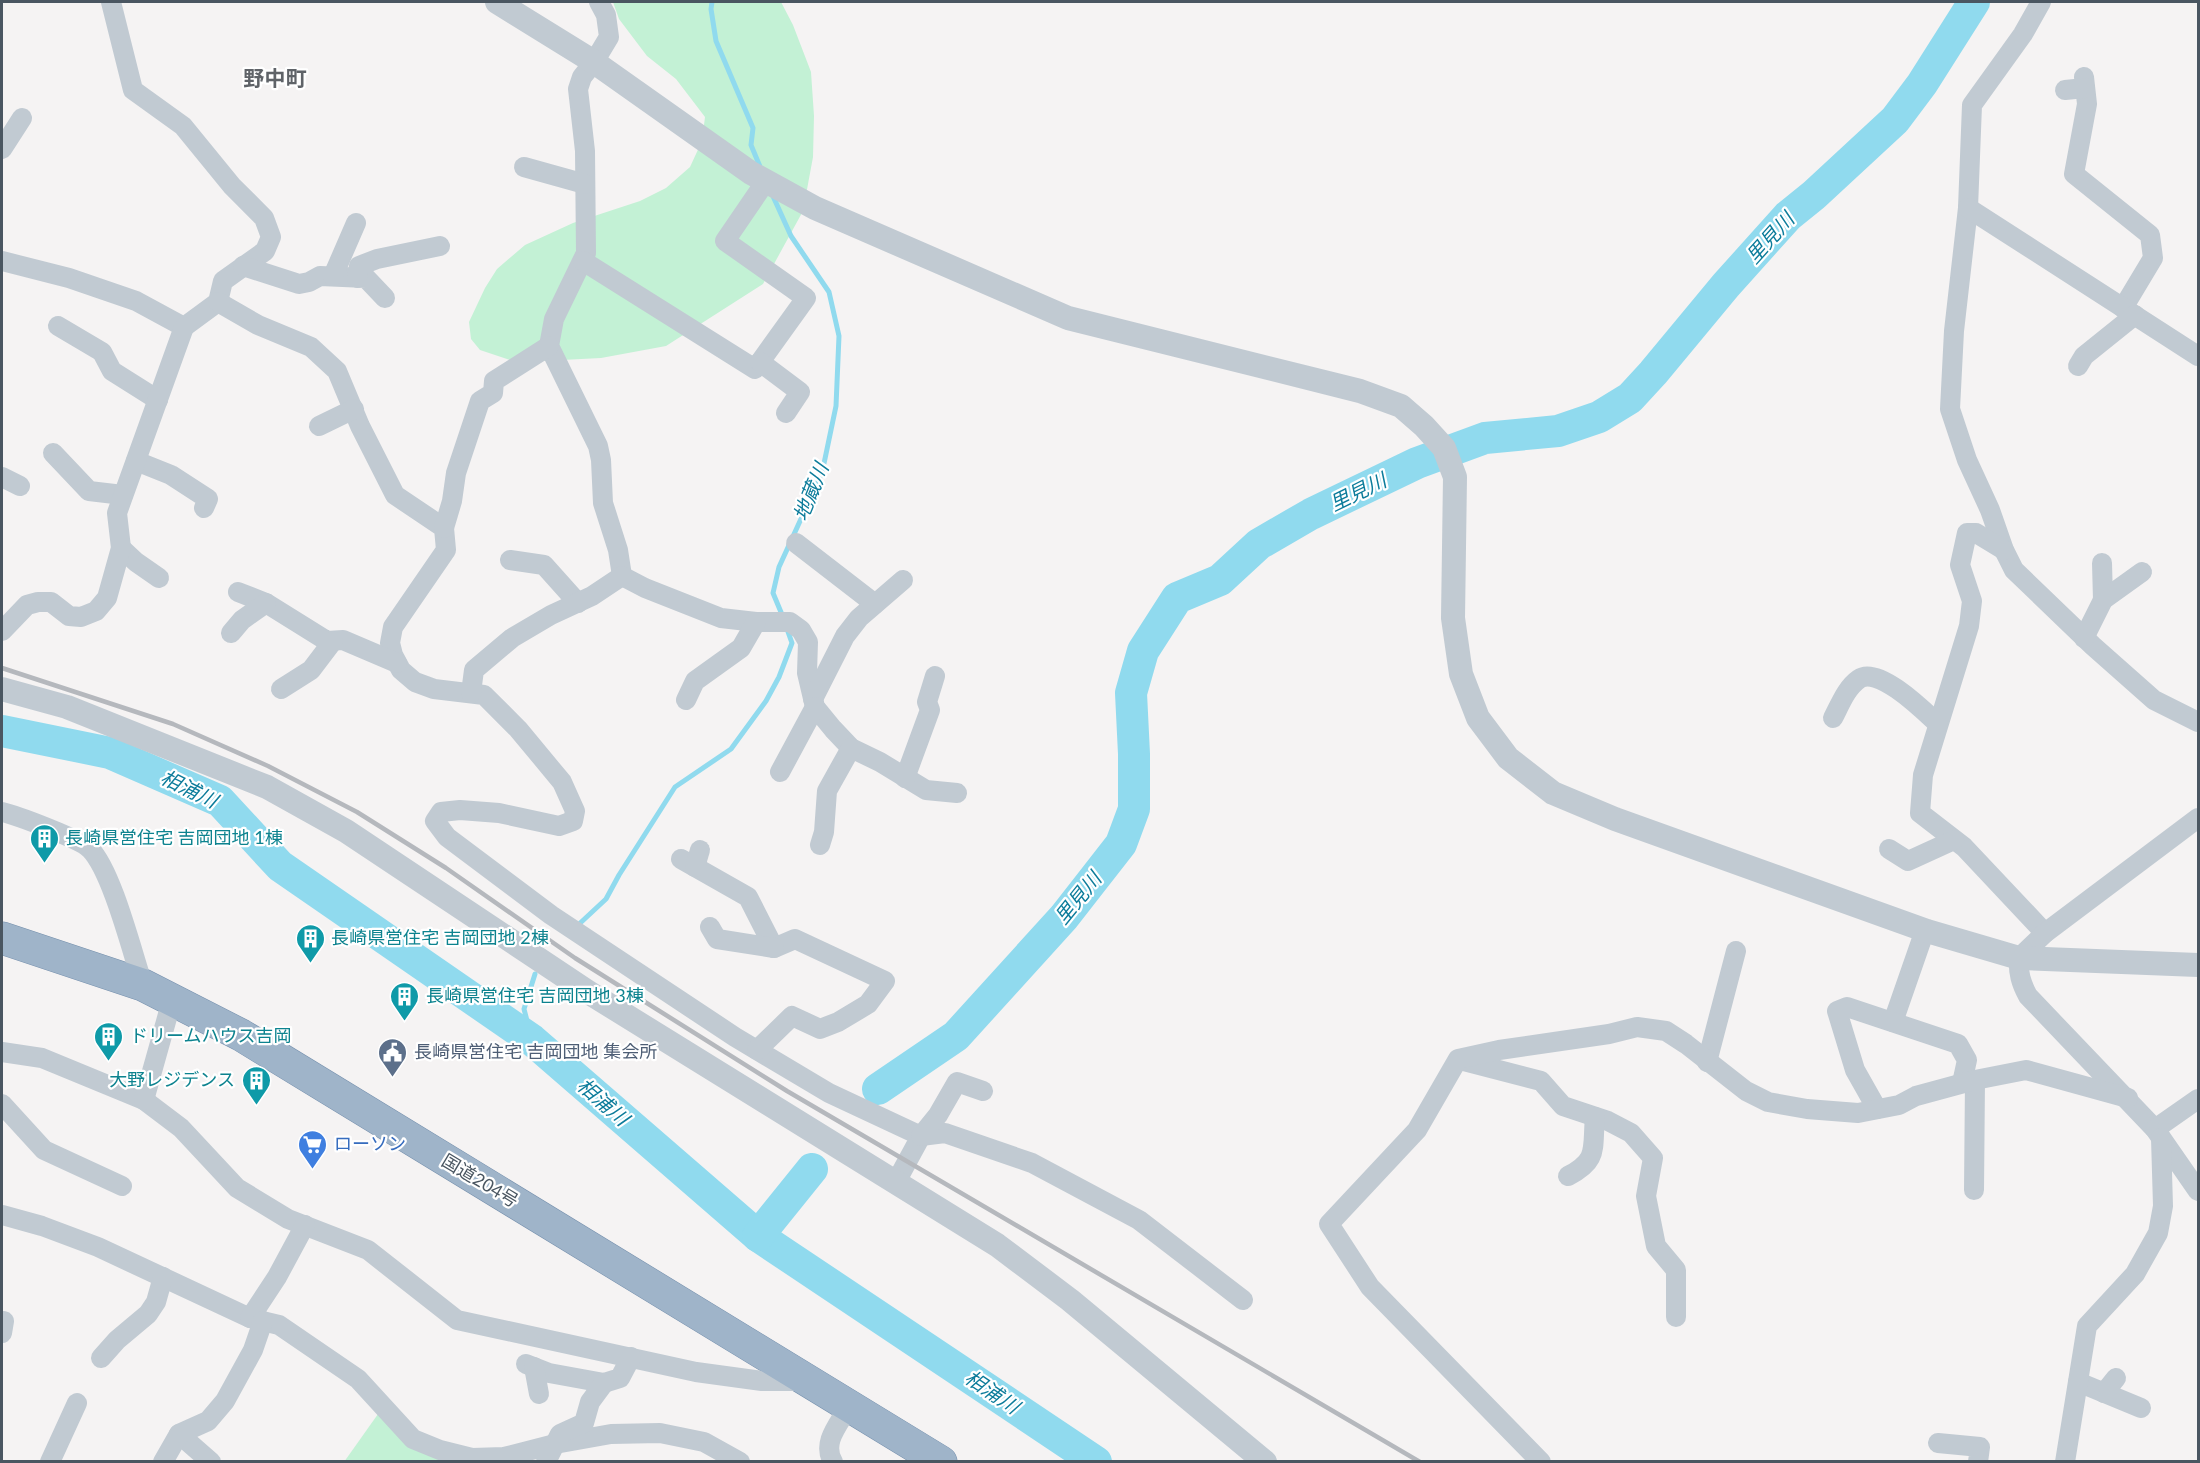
<svg xmlns="http://www.w3.org/2000/svg" width="2200" height="1463" viewBox="0 0 2200 1463" font-family="Lato,'Noto Sans JP',sans-serif">
<rect width="100%" height="100%" fill="#f5f3f3"/>
<g fill="#c3f1d5">
<polygon points="613,2 781,2 793,25 811,72 814,116 813,157 803,211 763,284 666,346 601,358 542,361 510,360 480,350 471,339 469,322 485,288 497,269 525,245 573,223 640,201 666,188 690,167 702,141 705,117 676,79 647,56 619,19"/>
<polygon points="383,1407 445,1461 344,1462"/>
</g>
<g fill="none" stroke-linecap="round" stroke-linejoin="round">
<g stroke="#90daee" stroke-width="5">
<polyline points="712,2 711,9 716,41 753,128 751,145 761,169"/>
<polyline points="772,194 791,236 829,292 839,336 836,406 822,473 779,567 773,593 783,617"/>
<polyline points="577,926 606,899 619,875 675,787 731,749 766,701 779,677 792,643 787,629"/>
<polyline points="532,1040 524,1009 535,974"/>
</g>
<g stroke="#90daee" stroke-width="32">
<polyline points="2,731 110,753 220,801 280,866 532,1040 758,1236 1096,1462"/>
<polyline points="878,1089 956,1036 1064,917 1121,844 1134,809 1134,754 1131,693 1143,651 1177,598 1220,580 1259,544 1311,514 1417,463 1485,438 1558,431 1599,417 1630,398 1653,373 1726,285 1788,216 1814,195 1895,120 1922,84 1974,2"/>
<polyline points="758,1236 812,1169"/>
</g>
<defs>
<polyline id="trunk" points="2,938 143,985 241,1035 941,1462"/>
</defs>
<use href="#trunk" stroke="#7690ad" stroke-width="33"/>
<g stroke="#c1cad2" stroke-width="20">
<polyline points="599,2 606,15 609,37 594,62 582,77 578,89 585,151 586,253 554,319 549,346 598,446 601,460 603,503 618,550 622,576"/>
<polyline points="2041,2 2023,34 1972,105 1968,208 1954,331 1950,409 1967,460 1990,510 2004,550 2014,570 2093,646 2154,700 2198,722"/>
<polyline points="2084,77 2087,104 2074,174 2150,235 2153,258 2123,308"/>
<polyline points="2065,90 2085,88"/>
<polyline points="2,149 22,118"/>
<polyline points="524,167 585,184"/>
<polyline points="1968,208 2198,356"/>
<polyline points="2,261 69,278 136,301 184,327 218,302 223,281 265,251 271,237 264,218 232,186 183,126 133,90 111,2"/>
<polyline points="583,261 755,369 806,298 725,241 766,181"/>
<polyline points="243,266 299,284 309,282 320,276 366,278 385,298"/>
<polyline points="333,276 356,223"/>
<polyline points="357,278 359,266 377,259 440,246"/>
<polyline points="218,302 258,325 311,347 337,371 360,426 395,495 444,528 446,550 393,627 390,643 393,655 401,670 415,682 434,689 484,695 518,729 562,782 575,811 573,821 559,826 499,813 460,810 441,812 435,821 447,837 551,915 735,1037 829,1093 921,1136 896,1182"/>
<polyline points="58,326 102,352 112,371 158,400"/>
<polyline points="760,362 800,392 786,413"/>
<polyline points="2078,366 2084,356 2135,315"/>
<polyline points="319,426 354,409"/>
<polyline points="53,453 89,491 123,495"/>
<polyline points="136,461 171,475 208,499 204,508"/>
<polyline points="2,477 20,486"/>
<polyline points="444,528 452,501 456,473 480,401 493,393 494,381 549,346"/>
<polyline points="796,543 875,604"/>
<polyline points="121,548 136,562 159,578"/>
<polyline points="2004,550 1976,533 1967,533 1960,565 1972,601 1969,626 1923,775 1920,813 1964,847 2045,933"/>
<polyline points="510,560 544,565 578,603"/>
<polyline points="2102,563 2103,600"/>
<polyline points="622,576 645,588 721,618 756,622 790,622 801,630 808,642 807,673 815,707 833,729 851,748 880,762 926,790 957,793"/>
<polyline points="238,592 266,603 327,641 343,640 397,663"/>
<polyline points="2,631 27,605 38,602 51,602 69,616 81,617 96,611 107,598 121,548 117,513 184,327"/>
<polyline points="231,633 242,620 266,603"/>
<polyline points="2084,638 2103,600 2142,572"/>
<polyline points="281,689 311,670 333,641"/>
<polyline points="471,693 474,670 512,638 551,615 592,596 622,576"/>
<polyline points="813,699 845,636 859,618 903,580"/>
<polyline points="686,700 695,681 741,648 756,622"/>
<path d="M 1833,718 C 1840,705 1846,688 1859,679 C 1878,665 1925,712 1938,724"/>
<polyline points="780,772 815,707"/>
<polyline points="905,778 930,710 927,702 935,676"/>
<path d="M 2,812 C 16,815 82,840 90,849 C 112,871 132,952 143,985"/>
<path d="M 2198,818 L 2045,933 L 2019,958 C 2018,973 2021,983 2028,996 L 2155,1129 L 2198,1191"/>
<polyline points="820,845 824,832 827,791 851,748"/>
<polyline points="1889,849 1908,861 1954,840"/>
<polyline points="681,859 748,897 774,948 795,939 885,981 868,1004 838,1022 820,1029 792,1016 757,1050"/>
<polyline points="695,867 700,850"/>
<polyline points="710,927 717,939 774,948"/>
<polyline points="1893,1022 1925,930"/>
<polyline points="2,1052 42,1058 144,1100 181,1128 237,1188 288,1219 368,1250 457,1320 696,1372 762,1381 804,1381"/>
<polyline points="1460,1060 1541,1081 1563,1106 1608,1121 1631,1133 1653,1158 1646,1196 1656,1246 1676,1270 1676,1317"/>
<polyline points="1707,1062 1736,951"/>
<polyline points="144,1100 172,1000"/>
<polyline points="2,1104 44,1150 122,1186"/>
<polyline points="1877,1109 1855,1070 1837,1011 1847,1007 1958,1044 1967,1060 1962,1083"/>
<polyline points="2155,1129 2198,1099"/>
<polyline points="921,1136 945,1133 1032,1163 1139,1220 1243,1300"/>
<polyline points="921,1136 938,1115 957,1082 983,1091"/>
<path d="M 1568,1176 C 1599,1160 1592,1149 1595,1117"/>
<polyline points="1974,1190 1975,1080"/>
<polyline points="2,1215 42,1226 98,1247 250,1318"/>
<polyline points="305,1225 277,1277 250,1318 279,1325 358,1379 413,1439 440,1450 472,1458 504,1457 555,1444 611,1434 660,1433 704,1442 740,1462"/>
<polyline points="2,1333 4,1321"/>
<polyline points="101,1358 117,1340 148,1314 156,1302 163,1277"/>
<polyline points="526,1364 549,1373 604,1383 620,1378 631,1357"/>
<polyline points="534,1367 539,1394"/>
<polyline points="2078,1382 2141,1408"/>
<polyline points="2104,1393 2116,1378"/>
<polyline points="179,1434 211,1462"/>
<polyline points="1938,1443 1980,1447 1978,1462"/>
<polyline points="50,1462 77,1403"/>
<polyline points="163,1462 179,1434 208,1421 225,1401 253,1350 263,1321"/>
<polyline points="546,1462 560,1434 584,1423 590,1402 604,1383"/>
<path d="M 833,1462 C 821,1442 840,1423 849,1406"/>
<polyline points="1541,1462 1370,1287 1329,1224 1417,1130 1458,1059 1499,1050 1609,1034 1637,1027 1666,1031 1686,1044 1746,1091 1768,1102 1807,1109 1858,1113 1899,1105 1916,1096 1975,1080 2026,1070 2128,1098"/>
<polyline points="2065,1462 2087,1326 2135,1274 2158,1233 2163,1206 2161,1138"/>
</g>
<g stroke="#c1cad2" stroke-width="24">
<polyline points="497,2 594,62 751,173 815,208 1068,318 1360,391 1401,406 1424,426 1444,448 1455,477 1453,618 1461,674 1478,718 1508,758 1553,793 1615,819 1927,931 2019,958 2198,965"/>
<polyline points="2,689 67,707 267,787 346,831 588,992 997,1245 1070,1300 1265,1462"/>
</g>
<use href="#trunk" stroke="#9fb4c9" stroke-width="32"/>
<polyline stroke="#b5b8bd" stroke-width="4.5" points="2,668 173,724 268,766 357,812 446,868 575,958 787,1091 1420,1462"/>
</g>
<defs>
<symbol id="building-pin" viewBox="-11 -11 22 30"><path d="M0 17L-7.5 6A9.5 9.5 0 1 1 7.5 6Z" fill="#0f9aa8" stroke="#fff"/><path d="M-4-6H4V6H1V3H-1V6H-4ZM-2.5-4.3h1.7v1.8h-1.7ZM.8-4.3h1.7v1.8H.8ZM-2.5-1h1.7V.8h-1.7ZM.8-1h1.7V.8H.8Z" fill="#fff"/></symbol>
<symbol id="civic-pin" viewBox="-11 -11 22 30"><path d="M0 17L-7.5 6A9.5 9.5 0 1 1 7.5 6Z" fill="#5c6f8a" stroke="#fff"/><path d="M-.6-6.5H3V-4.5H.6V-3L4-1V1h2V6H-6V1h2V-1L-.6-3ZM-1.2 2.5V6h2.4V2.5Z" fill="#fff"/></symbol>
<symbol id="supermarket-pin" viewBox="-11 -11 22 30"><path d="M0 17L-7.5 6A9.5 9.5 0 1 1 7.5 6Z" fill="#3f7fe0" stroke="#fff"/><path d="M-6-5.5h2.5l.6 2H6L4.5 2H-2.5L-4.4-4H-6ZM-1.5 3.2a1.3 1.3 0 1 0 .1 0ZM3 3.2a1.3 1.3 0 1 0 .1 0Z" fill="#fff"/></symbol>
</defs>
<g fill-rule="evenodd">
<use href="#building-pin" x="28" y="822" width="33" height="45"/>
<use href="#building-pin" x="294" y="922" width="33" height="45"/>
<use href="#building-pin" x="388" y="980" width="33" height="45"/>
<use href="#building-pin" x="92" y="1020" width="33" height="45"/>
<use href="#civic-pin" x="376" y="1036" width="33" height="45"/>
<use href="#building-pin" x="240" y="1064" width="33" height="45"/>
<use href="#supermarket-pin" x="296" y="1128" width="33" height="45"/>
</g>
<g text-anchor="middle" stroke-width="4.5" stroke-linejoin="round" paint-order="stroke">
<g font-size="18" fill="#0d838f" stroke="#fff" text-anchor="start">
<text x="65" y="844">長崎県営住宅 吉岡団地 1棟</text>
<text x="331" y="944">長崎県営住宅 吉岡団地 2棟</text>
<text x="426" y="1002">長崎県営住宅 吉岡団地 3棟</text>
<text x="130" y="1042">ドリームハウス吉岡</text>
<text x="235" y="1086" text-anchor="end">大野レジデンス</text>
</g>
<g font-size="18" fill="#4e5e75" stroke="#fff" text-anchor="start">
<text x="414" y="1058">長崎県営住宅 吉岡団地 集会所</text>
</g>
<g font-size="18" fill="#366cbe" stroke="#fff" text-anchor="start">
<text x="334" y="1150">ローソン</text>
</g>
<g font-size="18" fill="#4a5661" stroke="#fff">
<text transform="translate(480 1181) rotate(31)" y="6">国道204号</text>
</g>
<g font-size="20" font-style="italic" fill="#0c7c9b" stroke="#fff">
<text transform="translate(1770 238) rotate(-48)" y="7">里見川</text>
<text transform="translate(811 492) rotate(-68)" y="7">地蔵川</text>
<text transform="translate(1358 492) rotate(-26)" y="7">里見川</text>
<text transform="translate(189 789) rotate(26)" y="7">相浦川</text>
<text transform="translate(1078 898) rotate(-51)" y="7">里見川</text>
<text transform="translate(603 1102) rotate(41)" y="7">相浦川</text>
<text transform="translate(992 1392) rotate(34)" y="7">相浦川</text>
</g>
<g font-size="21" font-weight="bold" fill="#5f6368" stroke="#fff">
<text x="275" y="86">野中町</text>
</g>
</g>
<rect width="2200" height="1463" fill="none" stroke="#4a5661" stroke-width="6"/>
</svg>
